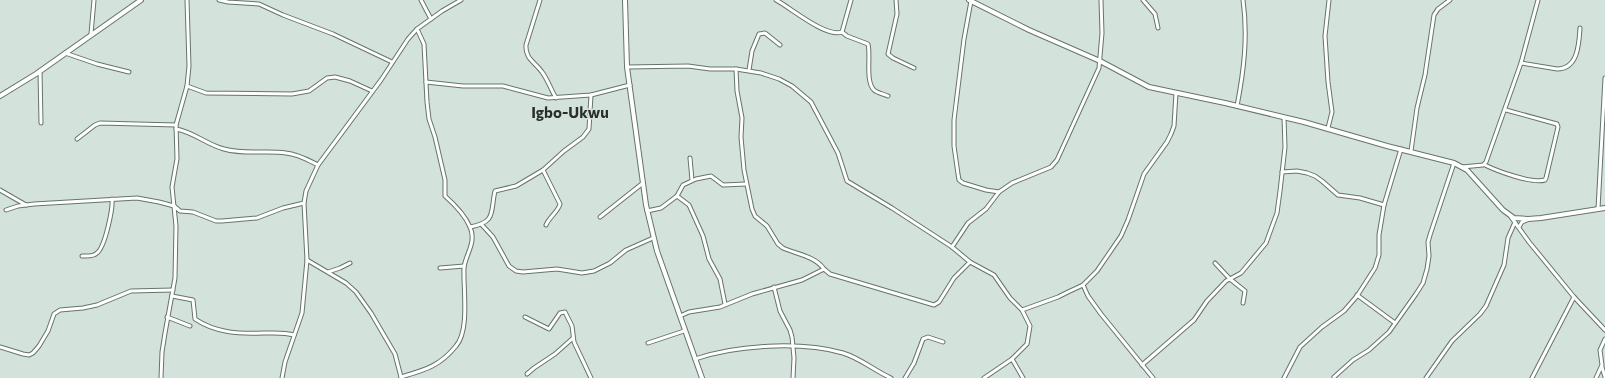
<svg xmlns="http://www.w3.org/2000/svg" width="1605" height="378" viewBox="0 0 1605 378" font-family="Commissioner,sans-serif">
<rect width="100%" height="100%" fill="#d3e3db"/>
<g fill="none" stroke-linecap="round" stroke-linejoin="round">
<defs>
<g id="minor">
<polyline points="219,0 228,2 259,4 283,15 333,34 392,62"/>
<polyline points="421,0 431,19"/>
<path d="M 540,0 L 526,45 C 525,59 535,62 542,72 C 548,80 551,90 556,98"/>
<path d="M 776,0 C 791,8 826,38 842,32 L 847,36 L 868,44 C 871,56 865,81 874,90 C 877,93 884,94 888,96"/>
<polyline points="896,0 897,14 888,54 893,58 914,68"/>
<polyline points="1143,0 1155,14 1158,28"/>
<polyline points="971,1 964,39 954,120 954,146 958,174 959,180 963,183 986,190 999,192"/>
<polyline points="842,32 851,0"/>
<polyline points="91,34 94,0"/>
<polyline points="65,53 97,64 129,72"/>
<path d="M 1521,63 L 1557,69 C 1578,69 1579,44 1580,28"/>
<polyline points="627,67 688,66 710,69 736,69 761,73 779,79 792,86 811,102 838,153 847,181 892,208 952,247 970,262 994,275 1010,298 1022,310 1030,326 1027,344 1012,359 984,378"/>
<path d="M 736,69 L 737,91 L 742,118 L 741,137 L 744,170 L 752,209 L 755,216 L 767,226 L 778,244 L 783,248 C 796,254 815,256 824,269"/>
<polyline points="749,70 752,51 759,34 765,33 780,45"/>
<polyline points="40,71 41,123"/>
<polyline points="426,82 463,86 503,86 548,98 591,95 630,85"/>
<polyline points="187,86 206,93 292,94 309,91 327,78 335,77 350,81 372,91"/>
<path d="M 1237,106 C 1244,70 1248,36 1243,0"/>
<polyline points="1328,128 1332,112 1328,82 1325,36 1329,0"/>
<path d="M 176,129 C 194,132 207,145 224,149 C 245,155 266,150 286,153 C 298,154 308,160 318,165"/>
<polyline points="77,139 95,125 100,123 176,125"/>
<polyline points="1411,151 1417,108 1425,75 1434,15 1438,9 1450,0"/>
<polyline points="690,158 692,180"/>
<path d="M 1485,165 C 1497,171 1532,184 1545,180 L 1546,178 L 1558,127 L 1557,124 L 1506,110"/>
<polyline points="1462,167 1483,165 1486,162 1521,63 1538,0"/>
<path d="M 543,170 L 560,204 C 558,212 550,216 546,225"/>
<polyline points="1282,172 1297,171 1307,173 1315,176 1322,181 1338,195 1360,198 1384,205"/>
<polyline points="0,190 26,205"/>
<polyline points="677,196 689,205 703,236 709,259 720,279 725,304"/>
<polyline points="1598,209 1605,78"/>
<polyline points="6,210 18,206 34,204 137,198 159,202 174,206 180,211 193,212 216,221 222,221 257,218 283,208 304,203"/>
<polyline points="647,211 661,208 677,196 683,185 696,179 711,176 723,185 746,184"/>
<polyline points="600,217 643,183"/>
<polyline points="1511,217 1529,242 1574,297 1605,330"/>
<polyline points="482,225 493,237 509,266 516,271 523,272 557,269 582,273 594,271 610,263 626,250 653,238"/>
<path d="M 470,227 C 497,222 490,212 495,191 L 516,186 L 543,170 L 564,151 L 583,137 L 589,129 L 591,95"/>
<polyline points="1519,227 1522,222 1527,220"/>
<polyline points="952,247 968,223 986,209 999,192 1012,183 1051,167 1057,160 1099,68 1102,33 1101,0"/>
<path d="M 82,256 C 87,256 93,257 97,253 C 105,247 113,209 112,199"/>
<polyline points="307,260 346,283 356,292 371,313 395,354 401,377"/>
<polyline points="1215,263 1230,279 1245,291 1243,303"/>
<polyline points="440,268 464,266"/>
<polyline points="328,272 340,268 350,263"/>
<polyline points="1083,285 1088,296 1101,314 1153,378"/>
<polyline points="774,287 780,311 790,330 792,337 794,358 793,378"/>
<polyline points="1357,295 1395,323"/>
<path d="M 172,296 L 193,300 L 195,319 C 216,333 239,334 263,333 C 274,333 284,332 294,335"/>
<polyline points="1022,310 1058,297 1068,292 1083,285 1097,271 1121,236 1128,220 1144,174 1167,142 1171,134 1174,126 1176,93"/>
<polyline points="680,316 689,312 720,307 752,294 802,280 824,269 830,274 934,305 939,302 954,278 970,262"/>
<polyline points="167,317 190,326"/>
<polyline points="525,317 549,329 560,313 565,312 572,326 574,342 591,378"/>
<polyline points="648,343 684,331"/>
<polyline points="0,347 23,354 29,355 33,353 39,346 48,331 54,314 60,310 83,308 97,305 131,291 173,290"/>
<path d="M 695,359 C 736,345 800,341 843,353 C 860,358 875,371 891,378"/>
<polyline points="1012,359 1023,378"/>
<polyline points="1142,365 1194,320 1207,301 1226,281 1241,273 1266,243 1277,213 1280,191 1285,147 1284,118"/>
<polyline points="1602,367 1605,377"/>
<polyline points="527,374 534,368 555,354 573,338"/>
<path d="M 401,377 C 425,370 440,366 456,346 C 470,330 463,289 464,268 C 465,255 477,243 470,227 C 465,215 454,204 445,196 L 445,180 L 435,137 L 429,119 L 427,102 L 424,44 L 417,29"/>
<polyline points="1334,377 1353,360 1369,350 1389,332 1416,294 1423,283 1427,269 1429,256 1428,242 1430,235 1454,163"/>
<polyline points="161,378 162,352 165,333 175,278 176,226 172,187 177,159 176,125 187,86 189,66 187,0"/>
<polyline points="282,378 285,362 302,313 307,260 304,203 306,191 318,165 381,80 408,39 417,29 442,11 461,0"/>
<polyline points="905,378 914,363 923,339 928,337 943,342"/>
<polyline points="1284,378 1300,347 1322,327 1344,311 1357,296 1375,268 1379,255 1379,235 1384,205 1401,149"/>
<polyline points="1426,378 1452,341 1480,314 1486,306 1504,265 1508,238 1515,222"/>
<polyline points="1532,378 1574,297"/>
<polyline points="1596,378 1602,365 1600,350 1605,339"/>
</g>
<g id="secondary">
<polyline points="625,0 627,67 646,205 657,251 702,378"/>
<polyline points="969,0 1029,30 1100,61 1149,87 1225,103 1304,122 1387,146 1454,163 1467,170 1503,210 1514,218 1528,219 1541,218 1605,208"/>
<polyline points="0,96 36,74 141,0"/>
</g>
</defs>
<use href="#minor" stroke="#65746d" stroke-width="5"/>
<use href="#secondary" stroke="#65746d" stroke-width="6"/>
<use href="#minor" stroke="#fff" stroke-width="3"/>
<use href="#secondary" stroke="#fff" stroke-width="4"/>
</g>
<g text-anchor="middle" stroke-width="3" stroke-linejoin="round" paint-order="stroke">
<g font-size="15" font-weight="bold" fill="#282e2b" stroke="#d3e3db">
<text x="570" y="118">Igbo-Ukwu</text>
</g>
</g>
</svg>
